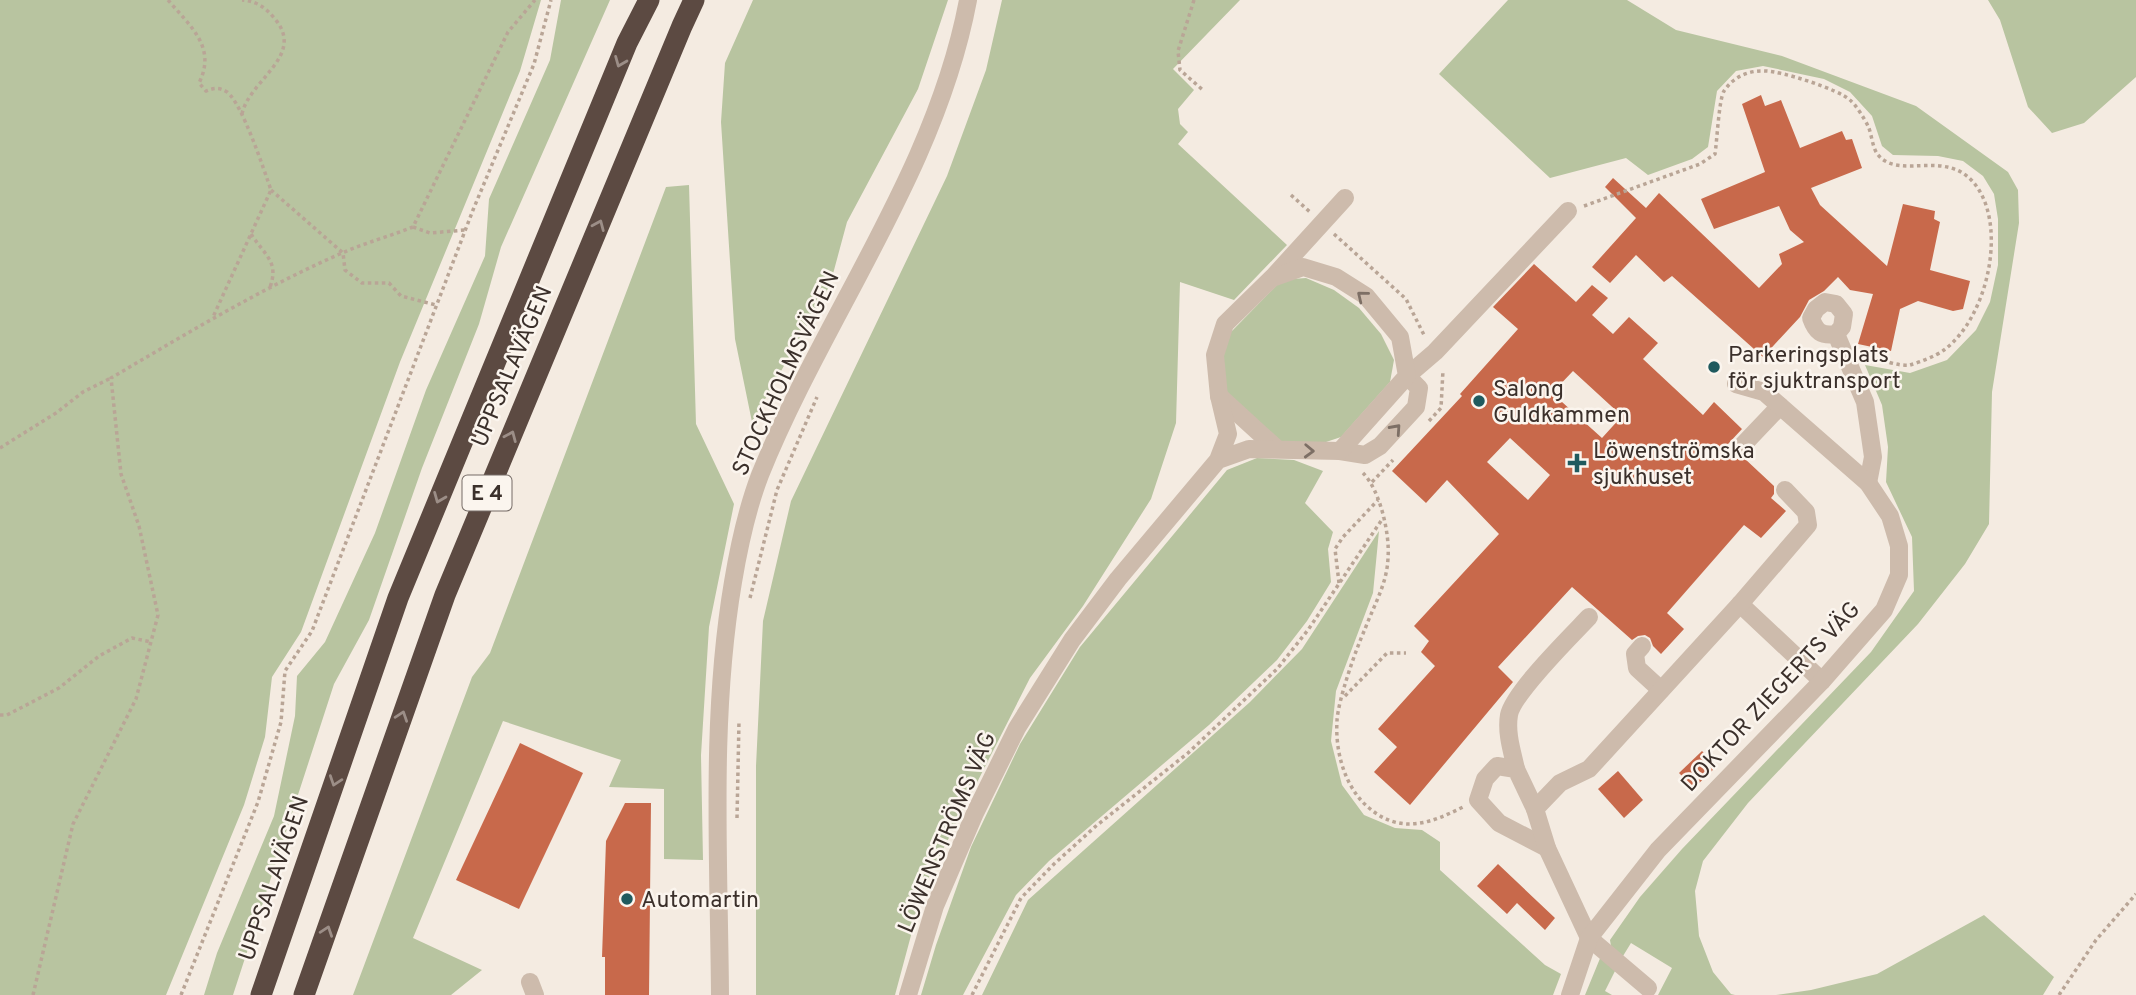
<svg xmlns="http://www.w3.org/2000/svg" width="2136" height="995" viewBox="0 0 2136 995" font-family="Overpass,sans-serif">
<rect width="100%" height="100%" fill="#f4ebe1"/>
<g fill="#b8c4a0">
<polygon points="0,0 541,0 520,71 400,362 301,632 272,677 265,737 244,805 166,995 0,995"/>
<polygon points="561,0 610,0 501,247 479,324 422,468 369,620 334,684 233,995 204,995 217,953 274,816 295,716 297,676 325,642 375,533 426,390 485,256 489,199 550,60"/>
<polygon points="753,0 948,0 918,89 847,222 830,285 752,422 735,339 721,122 725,63"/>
<polygon points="1002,0 1240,0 1173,69 1194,90 1178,109 1180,124 1188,132 1178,144 1287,245 1234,300 1180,282 1176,423 1151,499 1083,606 1030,678 924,887 895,995 756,995 756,766 763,621 791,501 947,176 986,70"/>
<polygon points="1508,0 1627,0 1676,30 1782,56 1916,106 2008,172 2018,190 2019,223 1992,392 1989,524 1965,564 1918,624 1748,803 1703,861 1695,891 1699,936 1713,972 1731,994 1735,995 1658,995 1672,968 1631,943 1623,956 1611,946 1610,940 1640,897 1682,849 1871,652 1914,591 1912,537 1886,482 1888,447 1882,405 1865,365 1910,373 1947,360 1976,330 1990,302 1998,265 1998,219 1994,194 1983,176 1963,161 1938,156 1893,155 1882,146 1872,116 1850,92 1824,79 1763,66 1736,71 1717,91 1708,147 1692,159 1648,175 1626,158 1550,178 1439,74"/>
<polygon points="1988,0 2136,0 2136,77 2084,123 2052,133 2028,107 2000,20"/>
<polygon points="689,185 696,424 734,504 709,627 701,755 703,860 664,859 664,789 609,787 621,760 503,721 413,938 482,970 451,995 353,995 472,677 490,653 666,187"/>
<polygon points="1306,278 1334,290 1359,308 1381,334 1394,360 1390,382 1341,437 1314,446 1283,443 1226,392 1222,360 1230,333 1277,285 1292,279"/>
<polygon points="1257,458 1294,460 1323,471 1305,503 1333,532 1328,549 1331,582 1307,621 1277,660 1209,725 1049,861 1016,895 963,995 921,995 936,945 971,847 1020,744 1080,647 1227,470"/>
<polygon points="1379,531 1373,593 1336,691 1331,741 1342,785 1364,815 1395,828 1422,830 1440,842 1440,870 1545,965 1561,974 1553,995 982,995 1028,900 1250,702 1302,649"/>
<polygon points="1984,915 2054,977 2043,995 1776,995 1811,990 1877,974"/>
<polygon points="1601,956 1616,969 1605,991 1612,995 1585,995"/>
</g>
<g fill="#c8694b" fill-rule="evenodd">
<polygon points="1761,95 1765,106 1781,100 1800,148 1842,131 1846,140 1852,139 1862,168 1811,188 1820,205 1887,266 1903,204 1935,211 1934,219 1940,222 1930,270 1970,281 1963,309 1953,311 1918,301 1900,309 1891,351 1858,344 1873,294 1850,290 1838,277 1824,291 1809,300 1800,317 1763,357 1672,276 1664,282 1636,255 1610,283 1592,267 1636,218 1605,187 1613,178 1646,208 1659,193 1759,288 1782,264 1779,254 1804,242 1790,230 1779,206 1714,229 1701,199 1765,172 1742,104"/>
<path d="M 1534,264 L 1576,302 L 1592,285 L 1608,298 L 1592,315 L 1613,334 L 1629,317 L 1658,343 L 1643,359 L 1703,415 L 1714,402 L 1742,429 L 1728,444 L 1729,452 L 1737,459 L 1744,458 L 1774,486 L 1774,494 L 1771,498 L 1786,511 L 1761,538 L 1744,525 L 1667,613 L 1684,629 L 1661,654 L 1653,646 L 1650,638 L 1645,635 L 1638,636 L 1632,640 L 1572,587 L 1498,667 L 1513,682 L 1410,805 L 1374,772 L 1397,747 L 1378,729 L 1435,666 L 1421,652 L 1429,641 L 1414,626 L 1499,534 L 1447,480 L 1426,503 L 1392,471 L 1462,396 L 1460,394 L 1518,329 L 1493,307 ZM 1573,371 L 1622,416 L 1602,438 L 1552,393 ZM 1510,438 L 1550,475 L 1528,500 L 1487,462 Z"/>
<polygon points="520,743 583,773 519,909 456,880"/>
<polygon points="1702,751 1717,766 1694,788 1679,773"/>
<polygon points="1618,771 1643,800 1624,818 1598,789"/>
<polygon points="625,803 651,803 649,995 605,995 605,957 602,957 606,841"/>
<polygon points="1498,864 1555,918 1545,930 1517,903 1507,914 1477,886"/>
</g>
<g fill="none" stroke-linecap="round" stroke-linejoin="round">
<g stroke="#b9a596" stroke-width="3.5" stroke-dasharray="3.5 3.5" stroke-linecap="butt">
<path d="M 168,0 C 190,26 217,47 199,83 L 206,91 C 214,88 219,87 227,92 C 242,103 264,170 271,190 L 213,317"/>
<polyline points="1194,0 1178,51 1180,70 1204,91"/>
<path d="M 242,114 C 249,80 306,56 275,19 C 266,8 257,1 242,0"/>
<polyline points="271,190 343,253 345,270 362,283 389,283 401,296 436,305"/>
<polyline points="1291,195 1310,212"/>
<path d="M 1584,206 L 1700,164 L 1715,154 C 1717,141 1719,99 1724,91 C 1733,77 1749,70 1765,71 C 1781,71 1838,89 1850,100 C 1856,105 1864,118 1868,126 C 1872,134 1872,149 1879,156 C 1902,181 1951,145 1979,190 C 2006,234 1986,319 1944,350 C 1936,356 1920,362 1910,365 C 1900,367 1875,358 1863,356"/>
<polyline points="413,227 430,233 465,230"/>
<path d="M 251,234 C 266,257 280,262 269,290"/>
<polyline points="1334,234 1406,299 1425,337"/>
<polyline points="1429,421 1441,408 1443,370"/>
<polyline points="0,448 56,413 83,392 111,378"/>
<path d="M 1363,473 C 1380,490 1390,534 1388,558 C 1387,584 1374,605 1365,629 C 1356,649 1338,700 1337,721 C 1335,752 1345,788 1369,808 C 1401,835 1431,823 1463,807"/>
<polyline points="1372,482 1393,460"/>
<polyline points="1339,583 1335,549 1343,537 1378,500"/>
<polyline points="750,598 777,490 817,397"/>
<polyline points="1345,696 1387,653 1406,653"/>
<polyline points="0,715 7,715 59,688 99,656 132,638 151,642"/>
<polyline points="737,818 739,721"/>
<path d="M 33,995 L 73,824 L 136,699 L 158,615 L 139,526 L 121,474 L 111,378 C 186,334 262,288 342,253 C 365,243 390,236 413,227 L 508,32 L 535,0"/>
<polyline points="181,995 258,802 281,722 285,671 312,631 473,210 534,64 551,0"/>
<polyline points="972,995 1021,898 1054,864 1096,826 1188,753 1277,669 1308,630 1383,518"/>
<polyline points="2059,995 2096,940 2136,894"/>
</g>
<g stroke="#cdbbac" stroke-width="18">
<polyline points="1274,276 1345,198"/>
<path d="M 1836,334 C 1821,336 1816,332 1811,318 L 1816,309 L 1825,302 L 1836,304 L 1844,314 L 1842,327 L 1836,334 L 1865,402 L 1873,457 L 1868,483"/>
<polyline points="1219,396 1276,448"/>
<polyline points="1740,448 1780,406"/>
<polyline points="1340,451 1365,455 1380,446 1416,407 1419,388 1407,376 1435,352 1568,211"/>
<polyline points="1740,604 1822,681"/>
<polyline points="1642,646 1635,654 1637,668 1661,690"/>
<path d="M 1516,769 C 1512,751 1506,733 1509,715 C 1513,693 1571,636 1589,617"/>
<polyline points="1535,809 1516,769 1497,766 1485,779 1478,800 1499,823 1547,848"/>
<polyline points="530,982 535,995"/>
<polyline points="1648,988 1589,938 1547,848 1535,809 1560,783 1589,769 1740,604 1808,525 1806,512 1785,490"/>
<path d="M 720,995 C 719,858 710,718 733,582 C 739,546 747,509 760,475 C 824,316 936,171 968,0"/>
<polyline points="908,995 935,906 975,813 1017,728 1072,640 1118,579 1218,460 1228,434 1219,396 1215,355 1225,324 1272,278 1303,267 1336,277 1366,296 1400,337 1407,376 1340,451 1249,449 1218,460"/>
<polyline points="1570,995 1589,938 1658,850 1822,681 1884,610 1899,575 1899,546 1890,516 1868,483 1764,392 1736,384"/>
</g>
<g stroke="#5c4a42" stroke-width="21">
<polyline points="261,995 398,598 627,43 649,0"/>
<polyline points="304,995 445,595 682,26 694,0"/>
</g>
</g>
<defs><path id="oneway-chevron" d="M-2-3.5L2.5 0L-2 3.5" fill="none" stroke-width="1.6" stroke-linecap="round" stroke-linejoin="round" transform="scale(1.75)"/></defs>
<g stroke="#9c8e87">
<use href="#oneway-chevron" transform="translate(620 62) rotate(112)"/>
<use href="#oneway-chevron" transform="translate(599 225) rotate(-67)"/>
<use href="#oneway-chevron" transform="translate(511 436) rotate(-67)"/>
<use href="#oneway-chevron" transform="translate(439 498) rotate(112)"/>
<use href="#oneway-chevron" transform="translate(402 716) rotate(-71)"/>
<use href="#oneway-chevron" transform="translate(335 781) rotate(109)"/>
<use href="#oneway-chevron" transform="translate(327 931) rotate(-71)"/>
</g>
<g stroke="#7d6f65">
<use href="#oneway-chevron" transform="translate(1362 296) rotate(-141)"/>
<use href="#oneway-chevron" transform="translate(1396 429) rotate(-48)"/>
<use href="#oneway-chevron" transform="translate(1309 451) rotate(2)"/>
</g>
<g fill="#1f5a5e" stroke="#fbf5ee" stroke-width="2.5">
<circle cx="1714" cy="367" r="7"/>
<circle cx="1479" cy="401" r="7"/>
<path d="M1573.5 452.5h7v7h7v7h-7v7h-7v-7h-7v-7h7z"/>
<circle cx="627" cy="899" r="7"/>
</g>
<g text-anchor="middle" stroke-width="5" stroke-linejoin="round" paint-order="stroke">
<rect fill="#fbf5ee" stroke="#756b66" stroke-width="2" x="462.5" y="475.5" width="49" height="35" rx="5"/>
<g font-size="21" font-weight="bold" fill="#3b302b">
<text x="487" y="500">E 4</text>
</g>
<g font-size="23" fill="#3b302b" stroke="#fbf5ee" text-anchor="start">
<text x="1728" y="362">Parkeringsplats<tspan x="1728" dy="26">för sjuktransport</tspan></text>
<text x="1493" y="396">Salong<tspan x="1493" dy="26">Guldkammen</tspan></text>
<text x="1593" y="458">Löwenströmska<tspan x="1593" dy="26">sjukhuset</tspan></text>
<text x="641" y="907">Automartin</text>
</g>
<g font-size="23" fill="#3b302b" stroke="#fbf5ee">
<text transform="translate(511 366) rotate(-67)" y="8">UPPSALAVÄGEN</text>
<text transform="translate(785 373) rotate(-65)" y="8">STOCKHOLMSVÄGEN</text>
<text transform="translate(1770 696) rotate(-47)" y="8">DOKTOR ZIEGERTS VÄG</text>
<text transform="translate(946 832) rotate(-67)" y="8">LÖWENSTRÖMS VÄG</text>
<text transform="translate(273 878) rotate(-71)" y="8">UPPSALAVÄGEN</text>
</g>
</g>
</svg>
